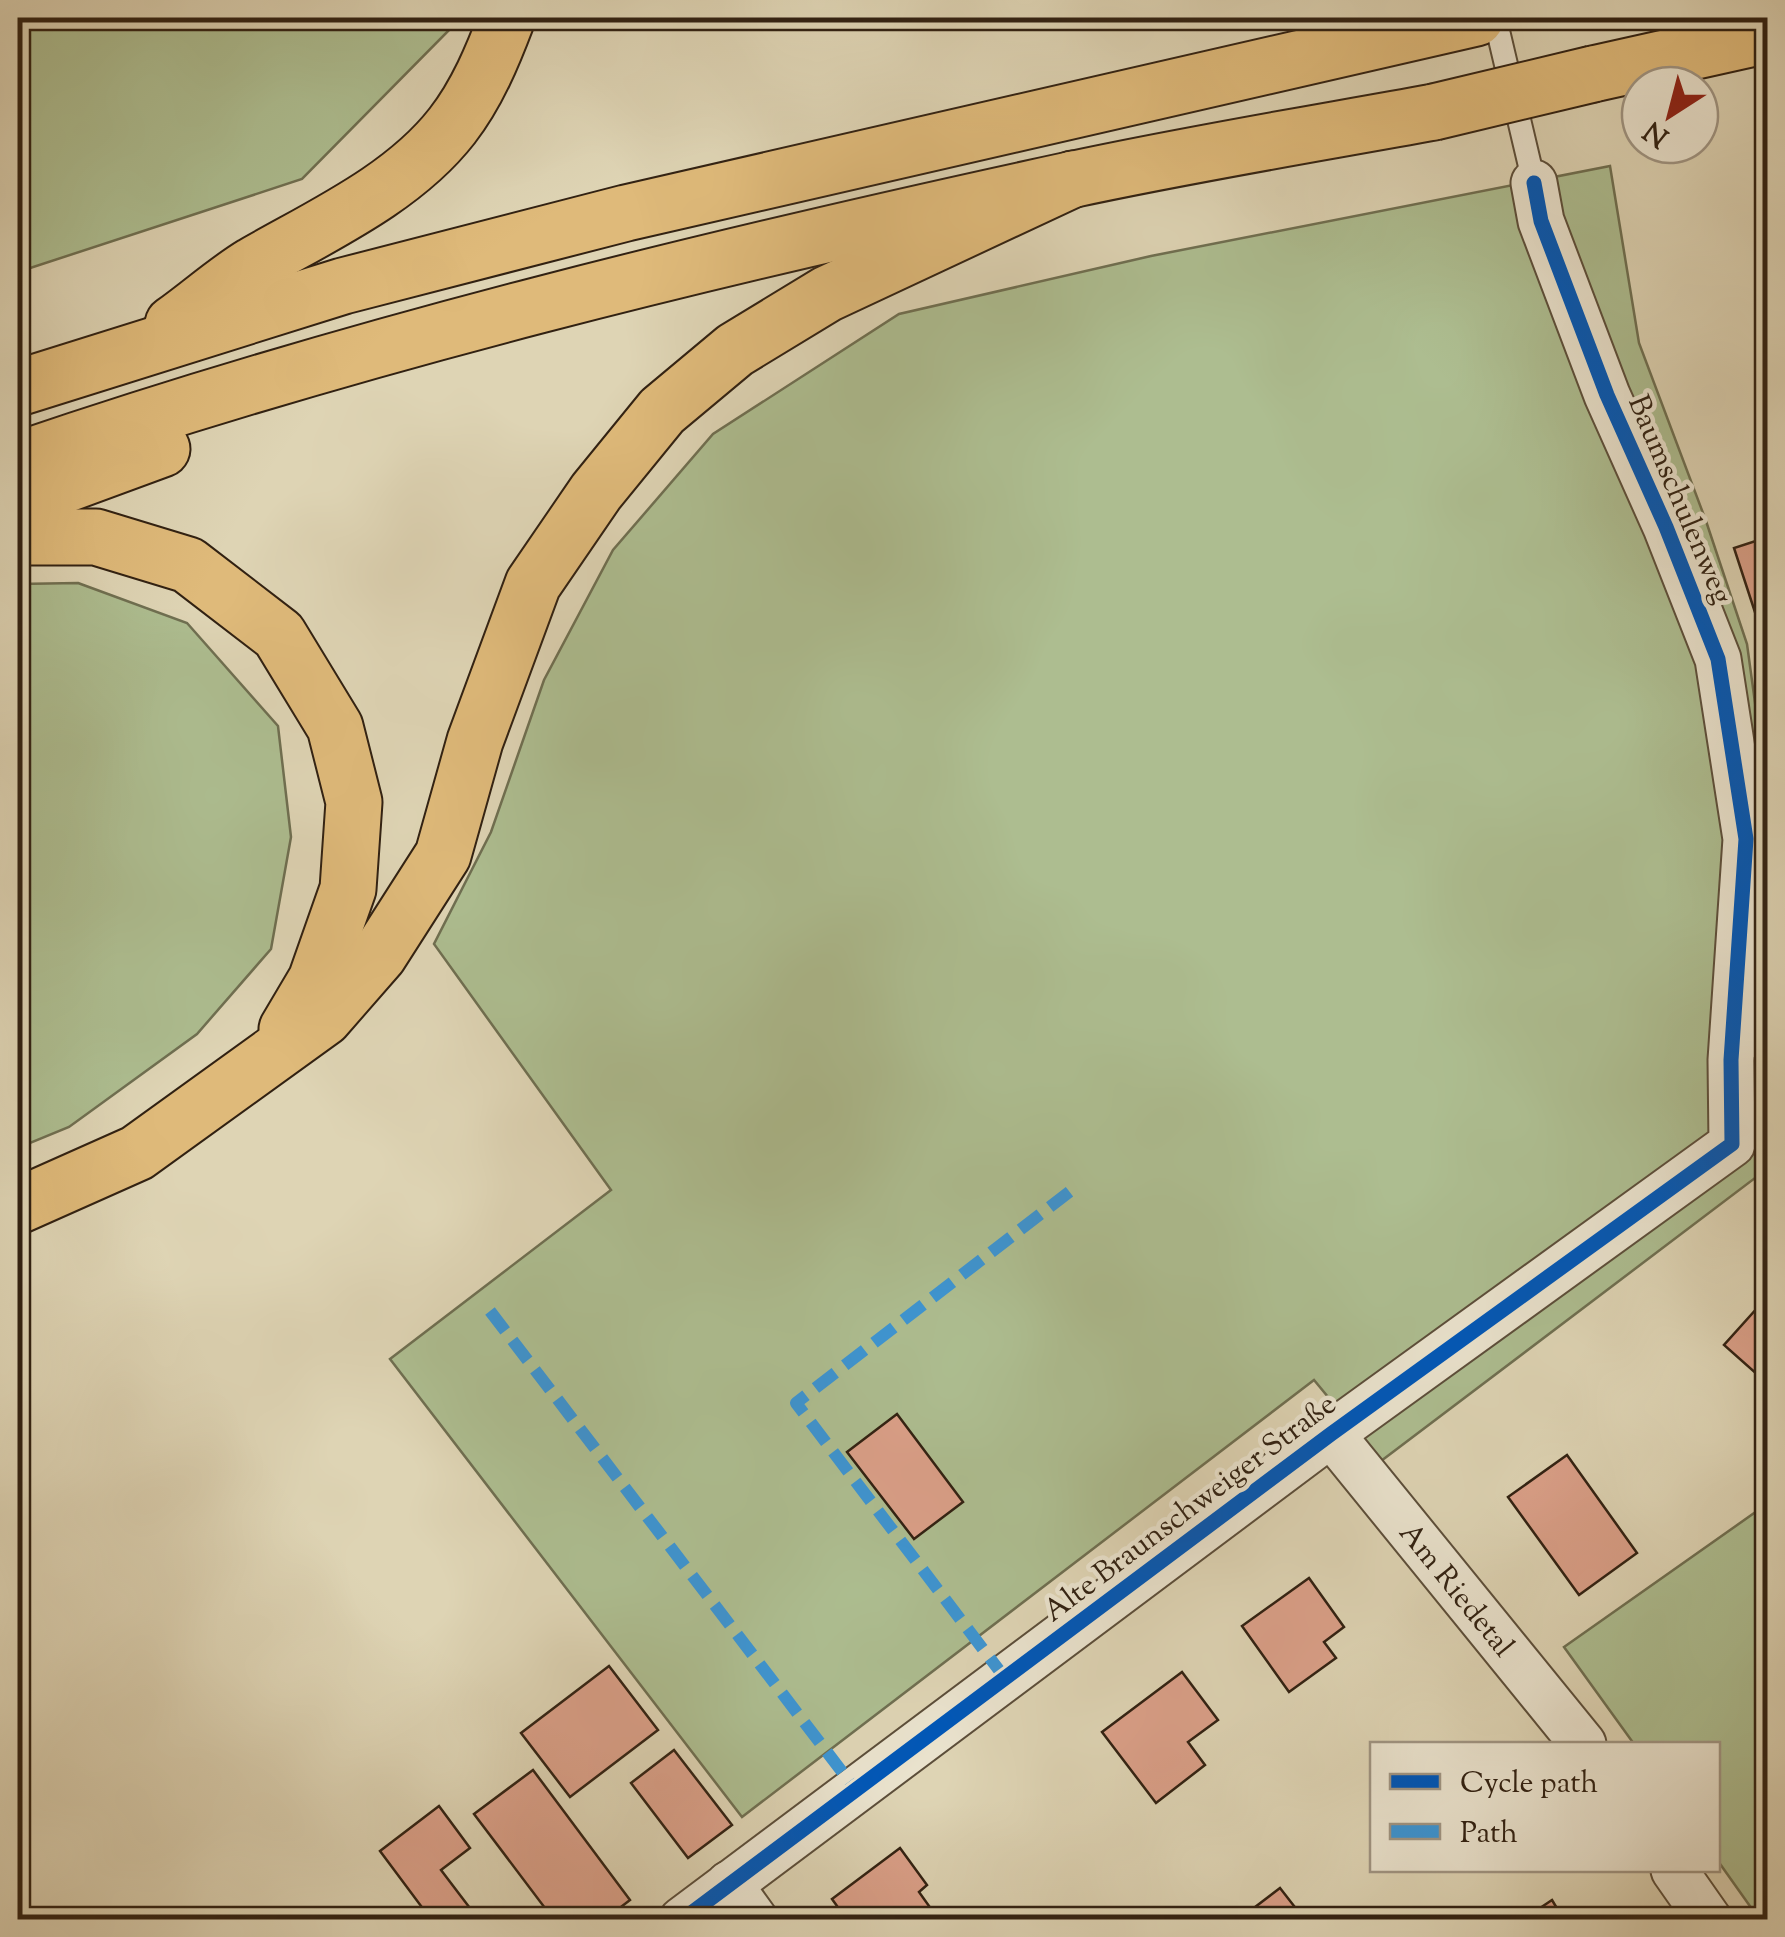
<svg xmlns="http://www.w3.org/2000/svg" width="1785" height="1937" viewBox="0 0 1785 1937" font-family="'Sorts Mill Goudy',serif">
<rect width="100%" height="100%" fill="#ded4b4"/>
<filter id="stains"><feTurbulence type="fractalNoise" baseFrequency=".002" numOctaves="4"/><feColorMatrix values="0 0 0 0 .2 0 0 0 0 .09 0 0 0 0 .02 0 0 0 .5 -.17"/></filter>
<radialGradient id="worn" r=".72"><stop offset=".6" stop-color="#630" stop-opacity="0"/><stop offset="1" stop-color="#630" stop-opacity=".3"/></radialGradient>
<g fill="#adbd90" stroke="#6f6f51" stroke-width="2.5">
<polygon points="18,18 461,18 302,179 18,272"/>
<polygon points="1610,166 1639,343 1706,521 1747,644 1768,798 1764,1003 1768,1009 1767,1169 1381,1461 1314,1380 742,1817 390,1359 611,1190 434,944 491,832 544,680 613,550 713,434 899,314 1151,256"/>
<polygon points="78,583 187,623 278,726 291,837 271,949 197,1034 69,1127 18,1148 18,584"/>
<polygon points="1767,1504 1768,1898 1752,1909 1718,1861 1718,1744 1634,1744 1564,1647"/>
</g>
<g fill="#dba089" stroke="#312112" stroke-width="2.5">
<polygon points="1768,537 1768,652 1734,548"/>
<polygon points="1768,1296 1768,1384 1724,1345"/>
<polygon points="897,1414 963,1502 914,1539 847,1452"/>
<polygon points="1567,1455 1637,1553 1579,1595 1508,1497"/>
<polygon points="1309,1578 1344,1627 1324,1642 1336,1658 1289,1692 1242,1626"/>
<polygon points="609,1666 658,1730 570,1797 521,1733"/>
<polygon points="1182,1672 1218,1720 1188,1742 1205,1765 1156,1803 1102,1732"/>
<polygon points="674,1750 732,1825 688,1858 631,1783"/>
<polygon points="533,1770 630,1900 604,1920 554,1920 474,1814"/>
<polygon points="439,1806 470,1848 441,1870 479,1920 420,1920 427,1914 380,1851"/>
<polygon points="900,1848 927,1885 919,1892 939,1920 847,1920 832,1899"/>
<polygon points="1280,1888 1301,1915 1309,1908 1318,1920 1238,1920"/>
<polygon points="1552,1900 1564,1920 1522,1920"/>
</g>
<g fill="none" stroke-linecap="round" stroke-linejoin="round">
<defs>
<g id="lane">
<polyline points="1495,18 1534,183"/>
<polyline points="1734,1058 1768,1032"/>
<polyline points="1732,1144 1768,1118"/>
</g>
<g id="street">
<path id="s1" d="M 1331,1434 L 1583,1744"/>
<polyline points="1674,1870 1709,1920"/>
<polyline points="729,1884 755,1920"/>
<polyline points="682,1920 1331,1434 1732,1144 1731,1060 1746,839 1718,659 1666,527 1607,395 1541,221 1534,183"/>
</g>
<g id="highway">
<polyline points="1593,74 1768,35"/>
<path d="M 173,324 C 200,305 225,282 253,265 C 321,226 403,189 452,126 C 477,94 493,55 507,18"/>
<polyline points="18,388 343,286 626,213 1476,18"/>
<path d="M 18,460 C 361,343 715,257 1070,180 C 1190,154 1313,134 1434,112"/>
<polyline points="18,502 162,449"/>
<polyline points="18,537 96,537 188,565 279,635 335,727 354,802 348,889 316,980 287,1029"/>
<polyline points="18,1206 137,1153 324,1018 379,955 443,855 475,741 533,584 596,492 662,411 735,350 827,294 1073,179"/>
</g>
</defs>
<use href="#lane" stroke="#5c4e3a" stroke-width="26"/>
<use href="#street" stroke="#5c4e3a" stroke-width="49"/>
<use href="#highway" stroke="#312112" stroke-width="59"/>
<use href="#lane" stroke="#eae3ce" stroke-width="22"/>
<use href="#street" stroke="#eae3ce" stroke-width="45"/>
<use href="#highway" stroke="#dfba7a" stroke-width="55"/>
<defs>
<polyline id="highway-bridge" points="1434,112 1593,74"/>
</defs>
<use href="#highway-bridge" stroke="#312112" stroke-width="59" stroke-linecap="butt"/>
<use href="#highway-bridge" stroke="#dfba7a" stroke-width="55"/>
<g stroke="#3d95d3" stroke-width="12" stroke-dasharray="25 12" stroke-linecap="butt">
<polyline points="490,1311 856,1790"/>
<polyline points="1005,1678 796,1403 1073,1189"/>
</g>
<defs>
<polyline id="cycleway" points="682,1920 1331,1434 1732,1144 1731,1060 1746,839 1718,659 1666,527 1607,395 1541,221 1534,183"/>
</defs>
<use href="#cycleway" stroke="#eae3ce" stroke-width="21"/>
<use href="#cycleway" stroke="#0057b8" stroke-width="15"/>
</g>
<g text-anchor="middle" stroke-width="9" stroke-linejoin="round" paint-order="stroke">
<g font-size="30" fill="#312112" stroke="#eae3ce">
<text transform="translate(1681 499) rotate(67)" y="10">Baumschulenweg</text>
<text transform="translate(1189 1507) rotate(-37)" y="10">Alte Braunschweiger Straße</text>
<text dy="10" stroke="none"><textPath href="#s1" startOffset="200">Am Riedetal</textPath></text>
</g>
</g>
<rect width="1785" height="1937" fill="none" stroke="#ded4b4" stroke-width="60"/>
<rect x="20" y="20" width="1745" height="1897" fill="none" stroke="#312112" stroke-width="5"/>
<rect x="30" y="30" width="1725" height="1877" fill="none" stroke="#312112" stroke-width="2.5"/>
<rect x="1370" y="1742" width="350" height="130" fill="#eae3ce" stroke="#a09583" stroke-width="2.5"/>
<rect x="1390" y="1774" width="50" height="15" fill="#0057b8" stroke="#a09583" stroke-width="2.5"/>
<text x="1460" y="1792" font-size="30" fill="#312112">Cycle path</text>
<rect x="1390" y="1824" width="50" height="15" fill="#3d95d3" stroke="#a09583" stroke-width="2.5"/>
<text x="1460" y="1842" font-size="30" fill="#312112">Path</text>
<g transform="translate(1670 115) rotate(216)"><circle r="48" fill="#eae3ce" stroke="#a09583" stroke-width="2.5"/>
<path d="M0-8L18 38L0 25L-18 38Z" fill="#8f2418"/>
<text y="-15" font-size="28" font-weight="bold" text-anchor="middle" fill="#312112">N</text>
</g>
<rect width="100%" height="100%" filter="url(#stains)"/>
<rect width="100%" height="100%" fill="url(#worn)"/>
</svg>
